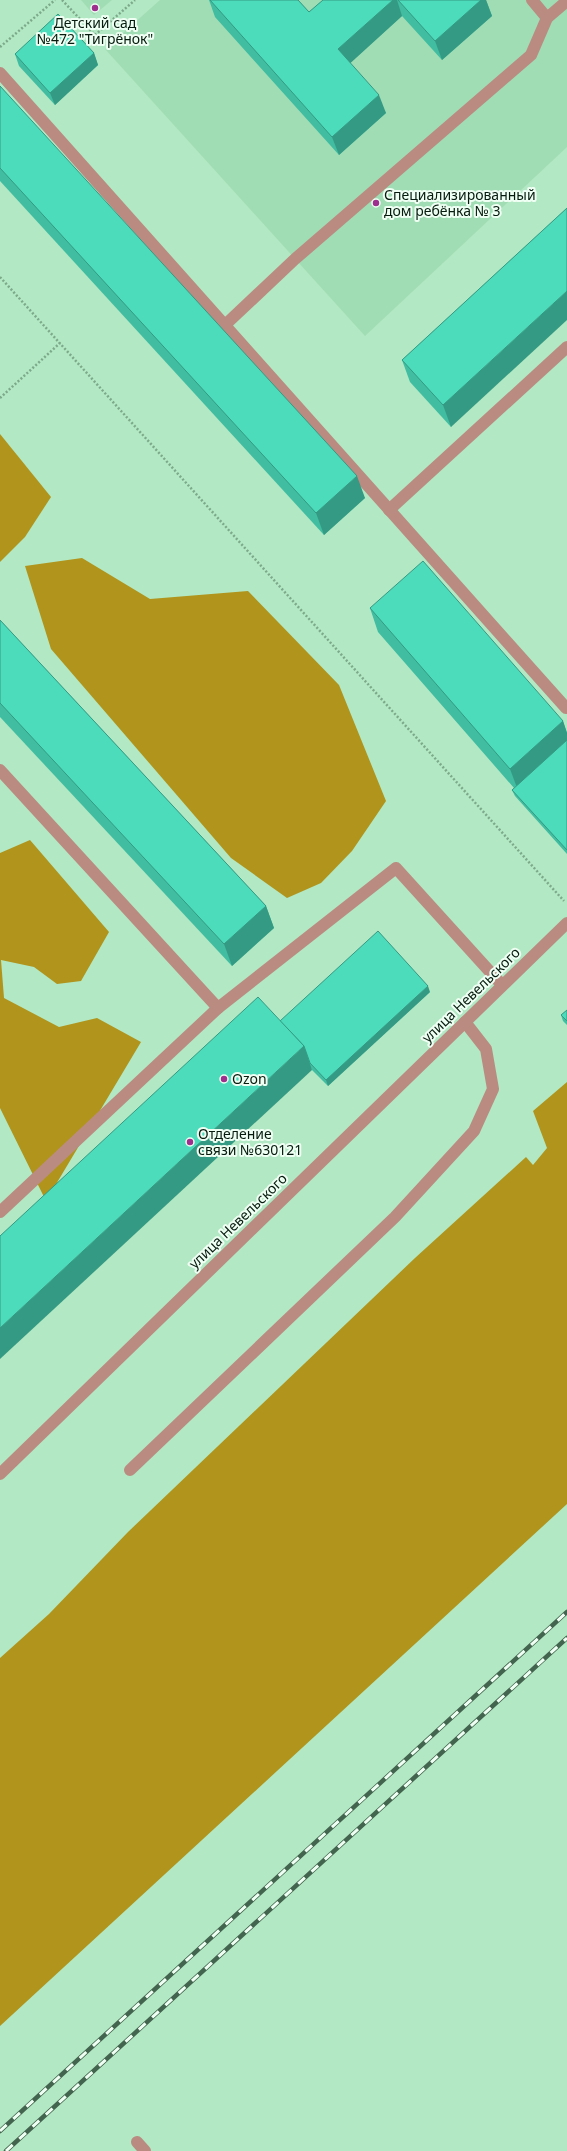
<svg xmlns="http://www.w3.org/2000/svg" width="567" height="2151" viewBox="0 0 567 2151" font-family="'Noto Sans',sans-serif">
<rect width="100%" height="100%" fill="#b2e8c3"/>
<g fill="#a0ddb4">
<polygon points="81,0 112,0 94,15"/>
<polygon points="160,0 567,0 567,147 365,336 105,49"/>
</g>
<g fill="#b0941c">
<polygon points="0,434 51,497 25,537 0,562"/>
<polygon points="82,558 150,599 248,591 339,685 386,801 352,851 321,883 287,898 231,858 51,649 25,566"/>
<polygon points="30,840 109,932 81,981 57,984 34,967 1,960 4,998 59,1027 97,1018 141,1042 46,1201 0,1108 0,853"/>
<polygon points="567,1082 567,1504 0,2026 0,1658 49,1614 128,1532 415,1258 526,1157 533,1165 547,1148 533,1111"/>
</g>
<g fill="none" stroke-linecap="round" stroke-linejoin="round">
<g stroke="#7da98b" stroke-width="2.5" stroke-dasharray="2 2" stroke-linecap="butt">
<polyline points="62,0 95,35 135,0"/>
<polyline points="0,47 55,0"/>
<polyline points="0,277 564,901"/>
<polyline points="0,398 60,343"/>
</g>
<g stroke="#ba8c81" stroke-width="12">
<polyline points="532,0 547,18"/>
<polyline points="0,73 566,708 567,707"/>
<polyline points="225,325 295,259 531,55 547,18 567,1"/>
<polyline points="389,510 567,347"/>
<polyline points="0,770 218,1008 396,868 502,985"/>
<polyline points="0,1212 218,1008"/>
<polyline points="130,1470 395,1217 474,1131 493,1089 486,1049 465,1022"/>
<polyline points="0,1474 567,923"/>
<polyline points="137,2142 145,2151"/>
</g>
<defs>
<g id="rail">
<polyline points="0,2131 567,1612"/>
<polyline points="6,2151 567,1638"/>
</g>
</defs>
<use href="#rail" stroke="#43644e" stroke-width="4.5"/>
<use href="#rail" stroke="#effff3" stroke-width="3" stroke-dasharray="9" stroke-linecap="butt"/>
</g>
<g fill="#41bda1">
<polygon points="209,0 298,0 309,12 323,0 486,0 492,16 442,60 402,16 350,63 386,113 339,155 215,17"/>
<polygon points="94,53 98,65 55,105 19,66 15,54"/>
<polygon points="0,86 365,498 324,535 0,181"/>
<polygon points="567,208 451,427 410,382 402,360"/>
<polygon points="370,608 563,721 567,733 567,854 515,796 512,790 514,788 378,632"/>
<polygon points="0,620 266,906 274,928 232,966 0,717"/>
<polygon points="430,992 328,1086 312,1070 280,1021"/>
<polygon points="567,1010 567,1025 563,1021 561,1015"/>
</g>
<g fill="#359a83">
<polygon points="393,0 397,0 402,16 345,68 338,49"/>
<polygon points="481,0 486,0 492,16 442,60 435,41"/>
<polygon points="94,53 98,65 55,105 50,93"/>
<polygon points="379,95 386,113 339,155 332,137"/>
<polygon points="567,291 567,320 451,427 443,405"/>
<polygon points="357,476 365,498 324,535 316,513"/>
<polygon points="563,721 567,733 567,749 519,793 510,769"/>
<polygon points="266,906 274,928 232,966 224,944"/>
<polygon points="428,986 430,992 328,1086 326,1080"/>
<polygon points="304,1046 312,1070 0,1359 0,1328"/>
</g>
<g fill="#4cdcbb" stroke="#359a83">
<polygon points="210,0 298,0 309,12 323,0 393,0 338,49 379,95 332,137"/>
<polygon points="398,0 481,0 435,41"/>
<polygon points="58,14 94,53 50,93 15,54"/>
<polygon points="0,86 357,476 316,513 0,168"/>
<polygon points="567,208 567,291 443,405 402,360"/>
<polygon points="423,561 563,721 510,769 370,608"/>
<polygon points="0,620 266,906 224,944 0,703"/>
<polygon points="567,740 567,850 512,790"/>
<polygon points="378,931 428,986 326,1080 310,1063 304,1046 280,1021"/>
<polygon points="258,997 304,1046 0,1328 0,1236"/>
<polygon points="567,1010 567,1021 561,1015"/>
</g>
<g fill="#9e2f8e" stroke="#effff3" stroke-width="1.5">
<circle cx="95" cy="8" r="4"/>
<circle cx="376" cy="203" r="4"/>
<circle cx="224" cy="1079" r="4"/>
<circle cx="190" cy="1142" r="4"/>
</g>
<g text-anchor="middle" stroke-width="4" stroke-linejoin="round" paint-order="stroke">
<g font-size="14" fill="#061b0e" stroke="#effff3" text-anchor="start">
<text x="95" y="28" text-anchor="middle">Детский сад<tspan x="95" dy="16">№472 "Тигрёнок"</tspan></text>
<text x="384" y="200">Специализированный<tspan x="384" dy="16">дом ребёнка № 3</tspan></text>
<text x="232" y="1084">Ozon</text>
<text x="198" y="1139">Отделение<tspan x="198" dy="16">связи №630121</tspan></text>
</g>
<g font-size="14" fill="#061b0e" stroke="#effff3">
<text transform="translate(471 995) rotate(-44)" y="5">улица Невельского</text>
<text transform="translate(238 1221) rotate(-44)" y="5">улица Невельского</text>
</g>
</g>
</svg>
